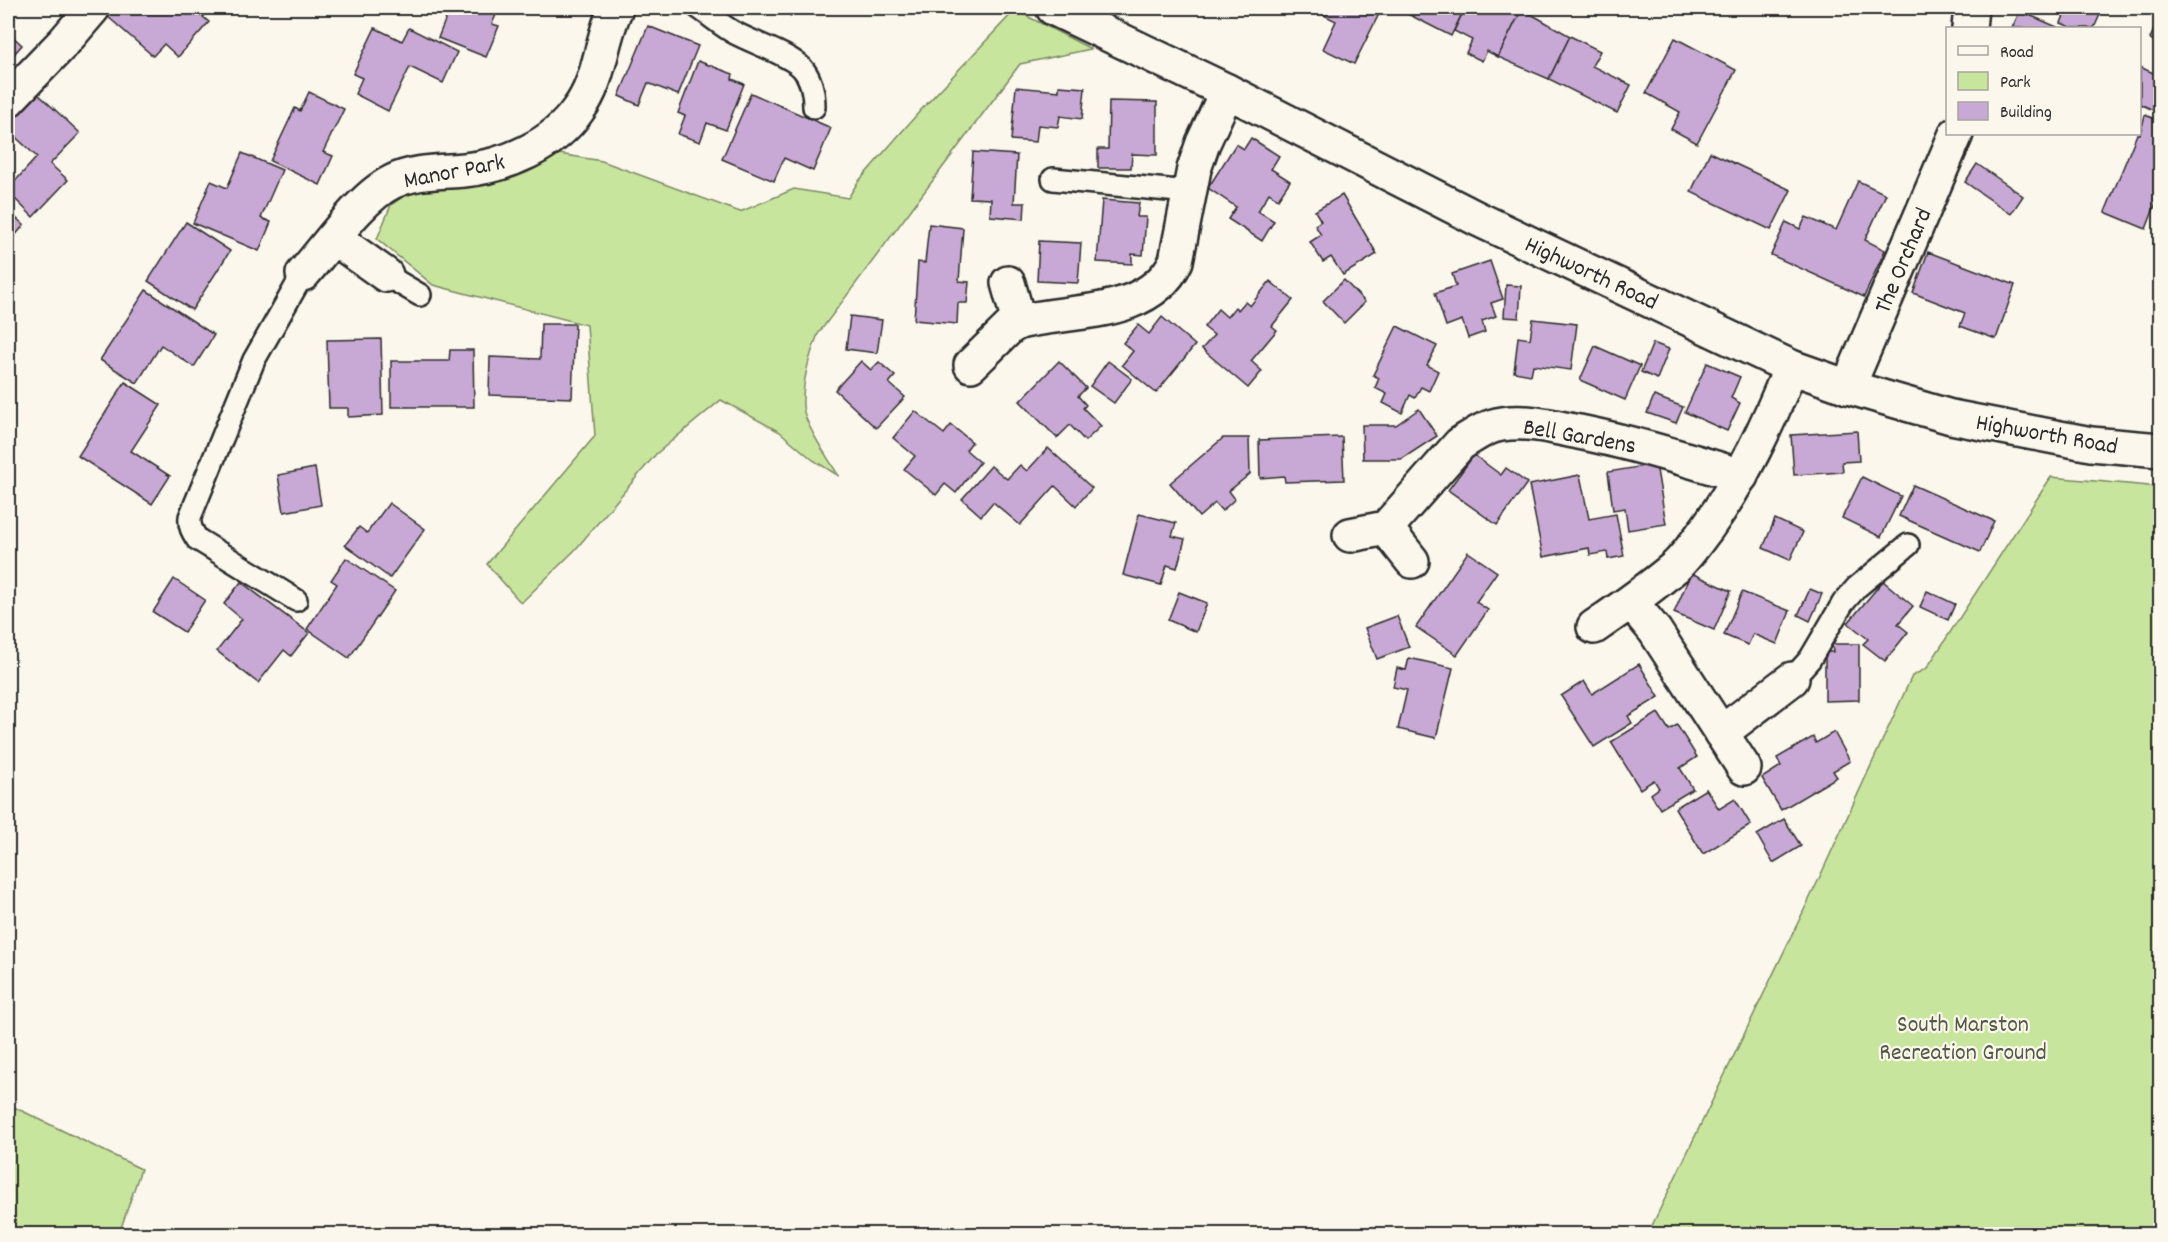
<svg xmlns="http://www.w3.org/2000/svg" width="2168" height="1242" viewBox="0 0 2168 1242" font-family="Dekko,sans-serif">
<rect width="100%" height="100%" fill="#fbf7ec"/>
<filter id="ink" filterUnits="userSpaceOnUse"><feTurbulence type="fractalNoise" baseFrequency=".0167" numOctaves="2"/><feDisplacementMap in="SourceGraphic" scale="12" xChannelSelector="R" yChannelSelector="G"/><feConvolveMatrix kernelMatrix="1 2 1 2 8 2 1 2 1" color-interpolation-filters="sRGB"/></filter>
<g filter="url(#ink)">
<g fill="#c8e59d" stroke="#7a8864" stroke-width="1.5">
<path d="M 1015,10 L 1091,49 L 1020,64 L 818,334 C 809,357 802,381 803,406 C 804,424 829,460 839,476 L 813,460 L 780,432 L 721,400 L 656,454 L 575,550 L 521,603 L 487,564 L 595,436 L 587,325 L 433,285 L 377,239 L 391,205 L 414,189 L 547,152 L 602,161 L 740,212 L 794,189 L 848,198 L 858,182 L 920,111 Z"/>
<polygon points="2051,477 2160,487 2160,1234 1648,1234 1817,883 1912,676 1927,668"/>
<polygon points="8,1104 141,1169 119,1234 8,1234"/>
</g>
<g fill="#c8a9d5" stroke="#2b2b2b" stroke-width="1.5">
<polygon points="114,8 211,8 203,17 209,22 178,57 164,44 153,56 107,16"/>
<polygon points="450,8 499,8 492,24 499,26 486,57 438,38"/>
<polygon points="781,8 798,8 791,16"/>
<polygon points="1310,8 1382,8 1354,64 1323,49 1336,21"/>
<polygon points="1396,8 1465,8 1451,36"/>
<polygon points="1465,8 1522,9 1498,57 1487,51 1482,61 1466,53 1472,40 1454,31"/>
<polygon points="2067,8 2103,8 2094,28 2073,28 2061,23"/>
<polygon points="1522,9 1570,36 1549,79 1498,57"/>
<polygon points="2020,11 2057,27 2056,28 2012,28"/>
<polygon points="2160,15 2160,44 2150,39"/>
<polygon points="648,26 698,46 678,95 648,83 639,105 619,96"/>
<polygon points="375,28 402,41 409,28 457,52 443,83 410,67 388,111 355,94 362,78 353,74"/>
<polygon points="8,32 22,45 8,61"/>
<polygon points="1570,36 1600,51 1592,66 1631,85 1617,113 1549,79"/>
<polygon points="1675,38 1736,70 1697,143 1671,129 1680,112 1646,93"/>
<polygon points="698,61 733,74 732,79 744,84 726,130 707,123 700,142 678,134 685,116 678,113"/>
<polygon points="2140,67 2160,76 2160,113 2140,104"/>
<polygon points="1059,86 1085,88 1082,119 1060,116 1058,127 1038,125 1036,142 1011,140 1016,87 1059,91"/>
<polygon points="309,92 344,109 323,152 333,156 320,185 270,161 295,108 300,111"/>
<polygon points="37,93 80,133 50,164 68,180 33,217 8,192 8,189 37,157 8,130 8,124"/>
<polygon points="751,93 831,128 813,171 784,158 774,181 722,159"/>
<polygon points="1109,101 1157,102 1157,155 1132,154 1131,168 1098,168 1098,149 1108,149"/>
<polygon points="2145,115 2160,121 2160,205 2156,203 2146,229 2105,212 2137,134 2140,134"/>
<polygon points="1251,138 1279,156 1271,169 1290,181 1278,199 1269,193 1258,211 1274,221 1262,241 1228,219 1236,207 1208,188 1236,144 1244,149"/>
<polygon points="973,152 1017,155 1014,203 1025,203 1024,219 990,216 991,199 970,198"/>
<polygon points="1710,152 1791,190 1771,230 1691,192"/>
<polygon points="242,153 282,170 261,218 271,222 259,251 193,223 211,181 227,188"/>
<polygon points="1977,164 2023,196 2011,214 1965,182"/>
<polygon points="1858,181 1886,194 1865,240 1885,250 1864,297 1771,255 1786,222 1800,229 1806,217 1836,230"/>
<polygon points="1342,195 1377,254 1343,275 1331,257 1323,262 1310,242 1321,235 1315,225 1321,221 1315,211"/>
<polygon points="1102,200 1139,203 1137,217 1146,217 1143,255 1132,254 1132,264 1097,262"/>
<polygon points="8,211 24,225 8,244"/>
<polygon points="186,222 230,251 192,310 148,281"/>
<polygon points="929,224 963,228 959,281 969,282 967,303 958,303 957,324 914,320 918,262 925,263"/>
<polygon points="1039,241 1081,243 1078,283 1037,281"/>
<polygon points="1928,252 2015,285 1996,339 1960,326 1965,313 1913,293"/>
<polygon points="1490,261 1503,299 1491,303 1496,316 1482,321 1485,332 1468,338 1462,320 1446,326 1435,293 1456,286 1452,274"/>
<polygon points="1344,280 1365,302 1344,323 1323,301"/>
<polygon points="1270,281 1293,300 1272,326 1277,330 1251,361 1262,371 1248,388 1202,349 1214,335 1204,327 1218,309 1227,317 1235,307 1238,310 1245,302 1250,306"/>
<polygon points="1506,285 1521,286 1519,318 1504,317"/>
<polygon points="146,290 214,335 194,367 161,345 137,383 100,360"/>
<polygon points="850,316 882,320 877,353 846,349"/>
<polygon points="1162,317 1195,345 1156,393 1122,365 1133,351 1123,343 1138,325 1149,334"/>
<polygon points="1533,319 1577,324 1571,370 1533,365 1531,375 1514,372 1518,337 1530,339"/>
<polygon points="541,324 575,324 572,398 489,395 490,357 540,359"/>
<polygon points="1397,326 1437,346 1427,365 1438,371 1429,391 1421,387 1415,398 1410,395 1402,413 1383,403 1387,394 1375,388 1379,378 1373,375"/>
<polygon points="381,339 383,415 348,417 348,408 329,408 327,340"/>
<polygon points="1653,343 1669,349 1657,379 1641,372"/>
<polygon points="1595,346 1640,366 1625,400 1580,380"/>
<polygon points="450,350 473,350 474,407 391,407 391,361 449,361"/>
<polygon points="861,361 871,370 879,362 895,376 889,383 905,397 876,428 835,390"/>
<polygon points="1059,361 1086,388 1078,396 1086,405 1083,408 1101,426 1085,441 1070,425 1057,438 1020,401"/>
<polygon points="1108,361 1132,379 1114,403 1090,386"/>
<polygon points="1707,363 1740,377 1731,398 1740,403 1727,431 1685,412"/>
<polygon points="125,382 161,405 131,451 170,476 152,504 78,456"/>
<polygon points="1654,396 1683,407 1676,423 1647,413"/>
<polygon points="1419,409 1437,436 1402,459 1363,459 1362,425 1396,425"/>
<polygon points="915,411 944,434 951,425 972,442 966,450 980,462 956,493 945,484 936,495 904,469 915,456 893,438"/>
<polygon points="1857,431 1859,461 1842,462 1843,472 1794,475 1791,435"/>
<polygon points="1342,437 1344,480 1285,482 1284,476 1260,478 1259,440"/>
<polygon points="1223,438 1249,438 1250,474 1229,491 1235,499 1222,511 1215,503 1199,517 1170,483"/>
<polygon points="1048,448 1092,488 1076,506 1055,486 1020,525 993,502 981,516 962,499 991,466 1007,479 1020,465 1027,471"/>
<polygon points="1474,455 1501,475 1506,468 1527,483 1497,525 1448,490"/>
<polygon points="1656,464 1666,524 1628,530 1625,508 1613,510 1608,472"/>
<polygon points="315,468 321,505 284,512 278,475"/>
<polygon points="1580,475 1589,519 1616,514 1624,556 1608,559 1607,552 1590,555 1589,548 1543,557 1529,485"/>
<polygon points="1862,477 1901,496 1881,537 1842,518"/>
<polygon points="1913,485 1994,521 1980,552 1899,516"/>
<polygon points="389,503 425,529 390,578 345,545 359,527 367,533"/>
<polygon points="1139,514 1176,523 1172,536 1185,539 1177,568 1167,565 1161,585 1123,575"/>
<polygon points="1775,519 1803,532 1790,560 1763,548"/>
<polygon points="1468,552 1497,572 1476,602 1488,610 1457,655 1416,627"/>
<polygon points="346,558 395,591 349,658 307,629 337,584 331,580"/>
<polygon points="1691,573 1731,591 1714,630 1674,613"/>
<polygon points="174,579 205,600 184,632 153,612"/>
<polygon points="1883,581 1913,606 1898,624 1908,632 1885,661 1863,644 1868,639 1848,623"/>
<polygon points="241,582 309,633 291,656 284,650 258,683 217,651 242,619 224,604"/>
<polygon points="1810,589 1822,594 1810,621 1798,615"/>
<polygon points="1927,591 1955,604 1948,620 1920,607"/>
<polygon points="1179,592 1207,603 1196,632 1168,620"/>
<polygon points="1742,592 1790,611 1777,644 1753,634 1748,645 1724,635"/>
<polygon points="1397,616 1409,647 1377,659 1365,628"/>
<polygon points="1832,644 1859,644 1859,700 1825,701 1825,652 1833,652"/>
<polygon points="1409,658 1453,668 1436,738 1398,729 1407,690 1393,687 1397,668 1406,670"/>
<polygon points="1639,664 1659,697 1628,716 1632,723 1594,747 1561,696 1584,681 1592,694"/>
<polygon points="1658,713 1669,730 1677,725 1697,757 1680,768 1693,789 1660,809 1651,794 1659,788 1654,780 1640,789 1611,742"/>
<polygon points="1834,732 1850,761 1833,771 1837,777 1781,810 1762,778 1781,766 1777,758 1813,737 1816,743"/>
<polygon points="1706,789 1719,809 1735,799 1751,825 1703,854 1675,808"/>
<polygon points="1784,819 1801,846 1773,863 1757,835"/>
</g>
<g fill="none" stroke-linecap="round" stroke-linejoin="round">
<defs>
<g id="service">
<path d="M 699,8 C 711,16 723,27 737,34 C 754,43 790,55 802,68 C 812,79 814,93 814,107"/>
<polyline points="1053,179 1189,192"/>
<polyline points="386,275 420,295"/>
<path d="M 296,600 L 197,539 C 192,531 189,526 190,517 L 254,360 L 303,274"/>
<polyline points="1792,679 1810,659 1843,603 1857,587 1908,545"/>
</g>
<g id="minor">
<polyline points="1969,28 1971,8"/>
<polyline points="8,100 64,42 93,8"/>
<polyline points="334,238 386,275"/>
<path d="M 303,274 C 327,247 361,197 392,182 C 414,171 439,172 464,170 C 506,166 553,146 578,110 C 601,80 600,41 616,8"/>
<path d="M 1008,283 L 1019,322 C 1071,309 1149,318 1176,261 L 1194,169 L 1203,143 L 1227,91"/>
<polyline points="971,365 1010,327 1019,322"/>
<polyline points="1848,387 1956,134"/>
<polyline points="1386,528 1412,561"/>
<path d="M 1350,535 L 1386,528 L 1460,444 C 1473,436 1486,426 1502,424 C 1528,420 1554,427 1579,432 C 1634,443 1687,459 1741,476"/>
<polyline points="1631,602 1655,631 1744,768"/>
<path d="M 1594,627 C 1622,608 1649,589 1675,567 C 1687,556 1697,541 1707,528 C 1743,478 1768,424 1791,367"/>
<polyline points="1721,733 1792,679"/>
</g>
<polyline id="tertiary" points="1053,8 1227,91 1478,219 1791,367 1848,387 1951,417 2091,444 2160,450"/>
</defs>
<use href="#service" stroke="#2b2b2b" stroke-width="26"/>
<use href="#minor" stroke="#2b2b2b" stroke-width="38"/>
<use href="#tertiary" stroke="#2b2b2b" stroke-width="38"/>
<use href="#service" stroke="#fbf7ec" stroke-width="21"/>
<use href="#minor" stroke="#fbf7ec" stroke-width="33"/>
<use href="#tertiary" stroke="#fbf7ec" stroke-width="33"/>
</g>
</g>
<g text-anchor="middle" stroke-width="4.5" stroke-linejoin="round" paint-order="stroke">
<g font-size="24" fill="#2b2b2b" stroke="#fbf7ec">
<text transform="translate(454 170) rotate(-11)" y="8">Manor Park</text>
<text transform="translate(1902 260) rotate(-67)" y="8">The Orchard</text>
<text transform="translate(1592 272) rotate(25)" y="8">Highworth Road</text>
<text transform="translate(2047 433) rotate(10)" y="8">Highworth Road</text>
<text transform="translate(1580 435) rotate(10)" y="8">Bell Gardens</text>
</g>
<g font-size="24" fill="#525a48" stroke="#fbf7ec">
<text x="1963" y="1031">South Marston<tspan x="1963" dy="28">Recreation Ground</tspan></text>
</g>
</g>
<rect width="2168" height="1242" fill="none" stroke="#fbf7ec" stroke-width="30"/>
<rect x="15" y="15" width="2138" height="1212" fill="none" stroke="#2b2b2b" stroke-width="2" filter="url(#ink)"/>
<rect x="1946" y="27" width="195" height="108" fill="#fbf7ec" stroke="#a8a59f" stroke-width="1.5"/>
<rect x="1958" y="46" width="30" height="9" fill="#fbf7ec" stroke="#a8a59f" stroke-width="1.5"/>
<text x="2000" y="57" font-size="18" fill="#2b2b2b">Road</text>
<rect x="1958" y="72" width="30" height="18" fill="#c8e59d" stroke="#a8a59f" stroke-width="1.5"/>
<text x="2000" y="87" font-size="18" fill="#2b2b2b">Park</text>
<rect x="1958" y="102" width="30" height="18" fill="#c8a9d5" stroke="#a8a59f" stroke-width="1.5"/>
<text x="2000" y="117" font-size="18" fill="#2b2b2b">Building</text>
</svg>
